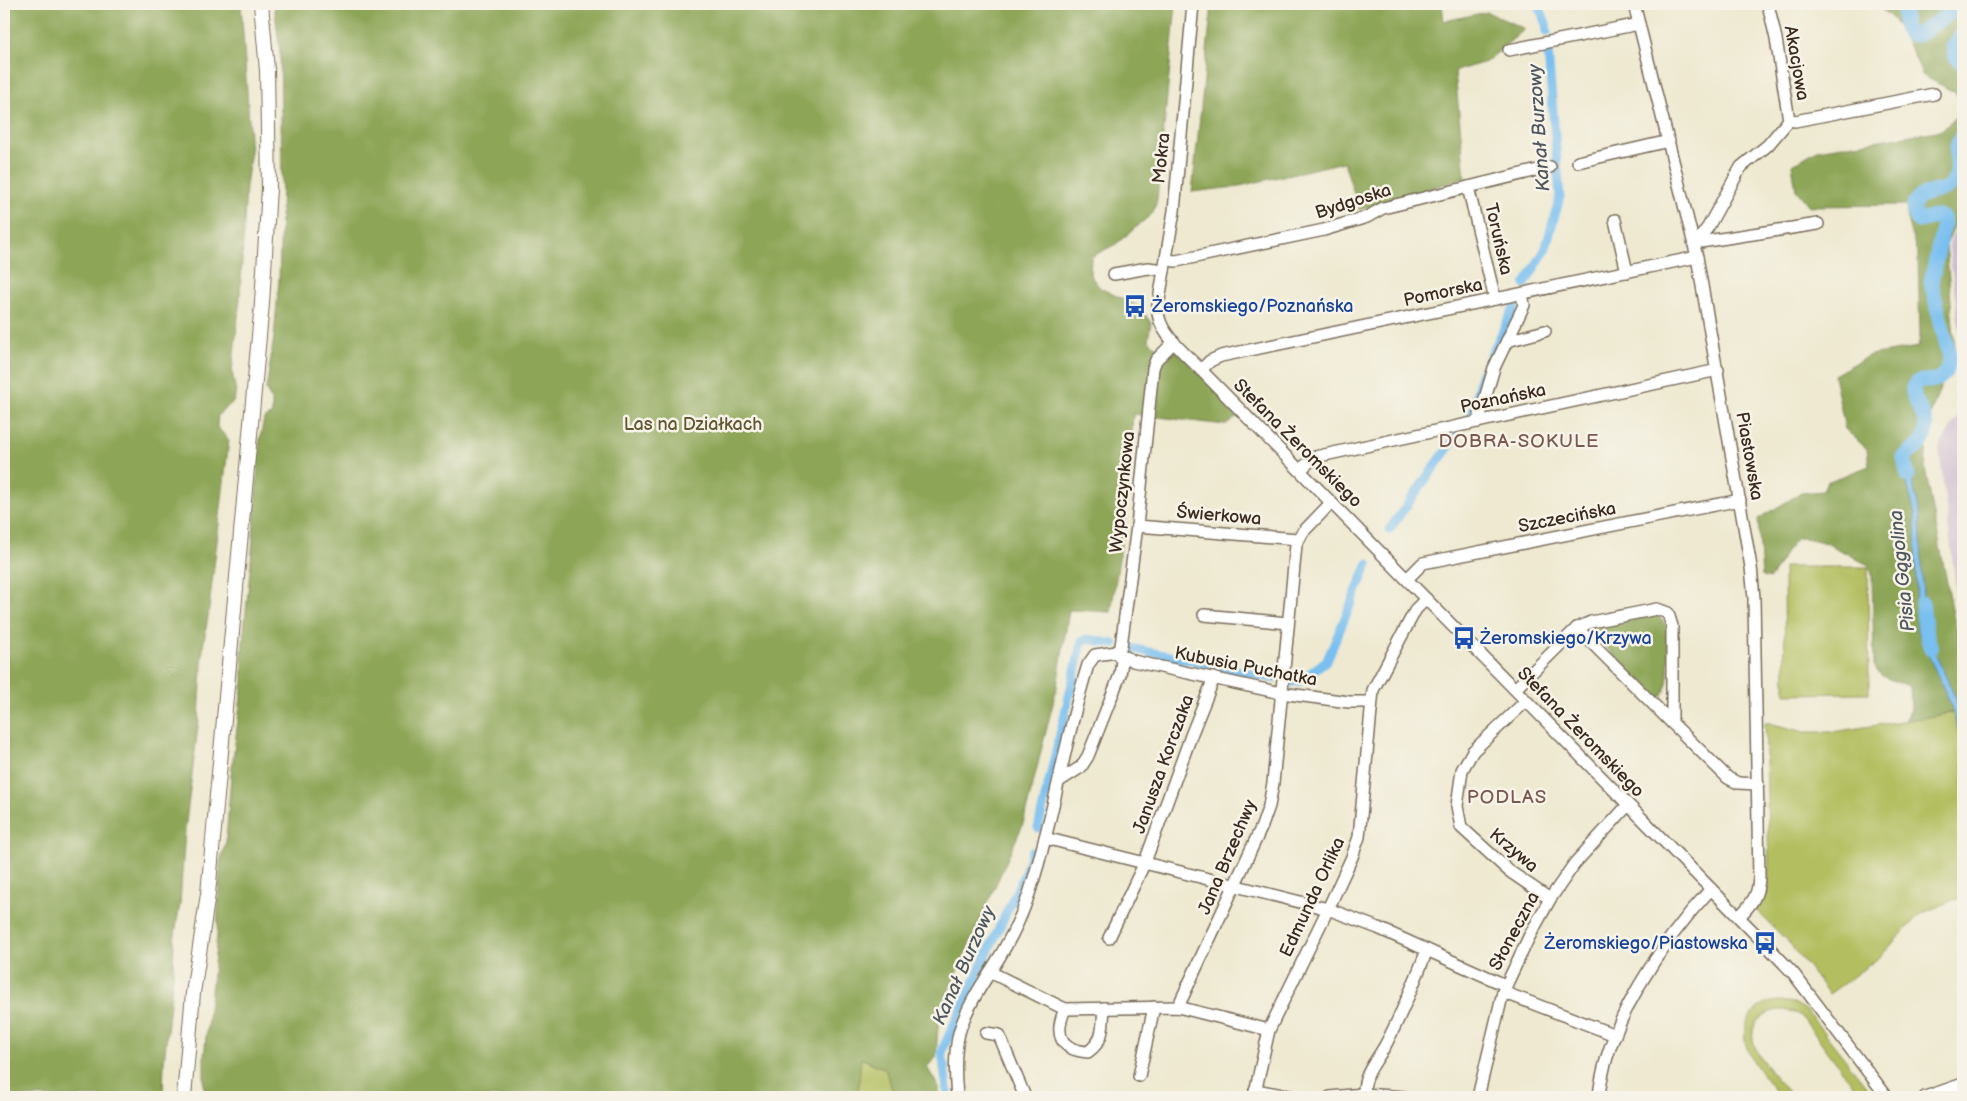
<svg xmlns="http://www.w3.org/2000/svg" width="1967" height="1101" viewBox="0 0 1967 1101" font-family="'Balsamiq Sans',sans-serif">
<rect width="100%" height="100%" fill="#f7f3e8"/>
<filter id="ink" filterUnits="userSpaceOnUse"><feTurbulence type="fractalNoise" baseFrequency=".02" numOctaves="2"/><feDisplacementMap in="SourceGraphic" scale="10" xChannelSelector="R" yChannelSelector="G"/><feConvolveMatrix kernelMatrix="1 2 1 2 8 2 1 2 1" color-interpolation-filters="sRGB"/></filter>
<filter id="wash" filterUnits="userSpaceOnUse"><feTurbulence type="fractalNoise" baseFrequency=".0096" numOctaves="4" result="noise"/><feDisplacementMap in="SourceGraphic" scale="20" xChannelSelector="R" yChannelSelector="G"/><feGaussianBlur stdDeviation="1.12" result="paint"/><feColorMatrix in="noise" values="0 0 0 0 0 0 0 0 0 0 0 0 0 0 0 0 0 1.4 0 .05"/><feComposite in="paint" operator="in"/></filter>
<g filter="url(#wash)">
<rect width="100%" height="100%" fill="#eee9d0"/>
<g fill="#cfbdd0">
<polygon points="1963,214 1963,360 1949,247 1951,238"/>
<polygon points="1963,407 1963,648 1939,448"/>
</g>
<g fill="#b2be5f" stroke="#76743e">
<polygon points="1784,567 1868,567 1869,693 1785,694"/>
<polygon points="1953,713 1963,747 1963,898 1953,900 1919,915 1880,957 1829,994 1791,945 1756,910 1766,895 1769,868 1765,722 1805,732 1833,732"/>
<path d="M 1781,1001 L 1794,1003 L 1806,1010 L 1867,1087 L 1871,1097 L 1862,1097 L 1802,1017 C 1779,999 1743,1018 1755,1047 C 1762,1064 1781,1083 1792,1097 L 1780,1097 C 1764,1075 1728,1041 1753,1013 C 1761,1004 1770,1001 1781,1001 Z"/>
<polygon points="860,1058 885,1069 895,1097 858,1097"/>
</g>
<g fill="#8da556" stroke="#64683a">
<polygon points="4,4 241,4 251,151 246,186 240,298 232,372 236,392 234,401 218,415 217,427 229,440 208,617 203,647 199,719 185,830 180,904 174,940 173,974 164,1062 163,1097 4,1097"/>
<polygon points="274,4 1176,4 1157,200 1153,213 1116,244 1091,257 1090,275 1100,288 1140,307 1151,323 1148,340 1158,348 1170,344 1240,415 1225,425 1133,414 1126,513 1111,612 1069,610 1057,687 1023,824 939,1012 936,1057 927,1067 939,1088 940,1097 895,1097 885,1069 861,1058 858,1097 204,1097 204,1056 217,936 220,862 226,842 231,775 243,681 242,652 252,551 260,438 264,419 272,414 272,401 266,390 274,337 279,280 282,180 280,52"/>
<polygon points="1212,4 1442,4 1444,21 1487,12 1525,29 1486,62 1455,71 1465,178 1359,210 1344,162 1235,187 1192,192"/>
<polygon points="1879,4 1963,4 1963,103 1954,92 1922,75 1913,53 1895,21 1881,9"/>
<path d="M 1963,108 L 1963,207 L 1946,245 L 1955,349 L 1932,410 L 1928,426 L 1925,468 L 1954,619 L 1963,656 L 1963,724 L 1959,711 L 1905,721 L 1911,709 L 1910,687 C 1896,679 1880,681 1874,665 L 1872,574 L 1869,565 C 1842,553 1827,538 1797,538 C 1785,551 1779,565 1770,579 L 1762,577 L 1758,519 L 1801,493 L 1823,491 L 1827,482 L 1869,466 L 1867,449 L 1845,429 L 1834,375 L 1870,355 L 1918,347 L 1920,338 L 1918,256 L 1908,223 L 1906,205 L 1809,206 L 1796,190 L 1792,165 L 1817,150 L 1943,130 Z"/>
<path d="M 1655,615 C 1662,619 1666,623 1667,631 C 1667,647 1674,692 1658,699 L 1652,697 L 1595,635 L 1595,629 L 1600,625 Z"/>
</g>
<polygon fill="#79bff0" stroke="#5a7487" points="1906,455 1920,514 1924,628 1955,697 1963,724 1963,747 1949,700 1917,631 1915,515 1901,461"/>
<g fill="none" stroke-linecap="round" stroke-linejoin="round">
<g stroke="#79bff0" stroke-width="9">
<polyline points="1538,4 1546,23 1547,32"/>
<polyline points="1525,284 1545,250 1560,197 1548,51"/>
<polyline points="1471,415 1481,376 1515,306"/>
<polyline points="1389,530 1456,437"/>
<polyline points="1126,647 1273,678"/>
<polyline points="1291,682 1300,681 1327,660 1368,564"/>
<polyline points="1038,828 1082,641 1087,639 1114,644"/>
<polyline points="948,1097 942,1052 944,1046 1025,873 1032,852"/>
</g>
<g stroke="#79bff0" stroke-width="15">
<polyline points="1903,4 1905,28 1910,35 1919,34 1963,4"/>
<polyline points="1963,38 1959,38 1953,46 1956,57 1963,64"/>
<path d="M 1908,476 L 1904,458 C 1908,452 1917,449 1921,443 C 1936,421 1910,401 1913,388 C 1917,371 1943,396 1950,358 L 1931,282 L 1944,223 L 1943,218 L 1938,216 L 1919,221 C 1915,217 1913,213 1914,207 C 1916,188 1941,195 1951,185 C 1965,171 1949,151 1963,134"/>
<polyline points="1922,603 1925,629 1931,649"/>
</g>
</g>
</g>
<g filter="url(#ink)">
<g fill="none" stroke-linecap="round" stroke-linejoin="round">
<defs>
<g id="minor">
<path d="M 1193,4 L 1174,211 L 1158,306 C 1155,331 1185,353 1201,370 L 1773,952 L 1793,973 L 1887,1097"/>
<path d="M 1634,4 L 1697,257 L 1751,567 L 1754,598 L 1759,878 C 1758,897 1751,904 1739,917"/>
<polyline points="1509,50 1639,24"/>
<polyline points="1789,120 1795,121 1934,94"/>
<polyline points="1578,162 1669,141"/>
<polyline points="1468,187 1495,299"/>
<polyline points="1615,220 1627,272"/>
<polyline points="1694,243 1700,238 1708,227 1741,167 1768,145 1789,120 1776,39 1768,4"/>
<polyline points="1694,243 1818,224"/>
<polyline points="1166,260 1176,261 1324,230 1367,217 1383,208 1550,167"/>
<polyline points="1114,274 1148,268 1164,270"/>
<polyline points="1507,341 1545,331"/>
<polyline points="1201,370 1210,361 1221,356 1697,257"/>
<polyline points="1478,422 1494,368 1524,305 1522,294"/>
<polyline points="1300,470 1315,457 1718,370"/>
<polyline points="1137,526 1298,539"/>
<polyline points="1407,579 1423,563 1740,500"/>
<polyline points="1204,615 1288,623"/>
<polyline points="1577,628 1672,723"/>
<polyline points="1117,652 1133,661 1281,693 1349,702 1370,702"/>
<polyline points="1515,689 1577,628 1591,622 1657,609 1668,613 1672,626 1672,723 1728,778 1738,783 1758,784"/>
<polyline points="1526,701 1473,751 1462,770 1457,806 1461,827 1509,871 1550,899"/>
<polyline points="1059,781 1081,767 1088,756 1120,675 1122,661 1117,652"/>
<polyline points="1045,838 1328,909 1378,928 1505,985"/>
<polyline points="1109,938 1145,862 1192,733 1214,678"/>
<polyline points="990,972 1065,1009 1178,1007 1269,1030"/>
<polyline points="1503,992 1615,1035"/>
<polyline points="1178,1007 1262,826 1269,806 1273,783 1296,545 1303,532 1331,503"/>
<path d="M 1065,1009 C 1054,1034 1060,1050 1088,1052 C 1105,1039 1102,1028 1104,1008"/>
<polyline points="986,1033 999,1035 1025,1097"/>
<polyline points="1139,1076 1154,1007"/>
<polyline points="1255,1090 1294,1097"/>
<path d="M 1364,1094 C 1363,1073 1378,1060 1387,1042 C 1402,1013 1415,981 1427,950"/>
<path d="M 957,1097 C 955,1076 954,1053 959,1033 C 965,1011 978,990 990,972 C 1006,948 1020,921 1029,894 C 1054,819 1064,740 1088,665 L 1095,655 L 1117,652 L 1121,646 L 1137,526 L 1153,368 L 1156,360 L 1174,342"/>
<polyline points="1254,1097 1269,1030 1328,909 1352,857 1359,837 1373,690 1408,624 1416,609 1426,599"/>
<polyline points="1330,1097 1364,1094 1404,1097"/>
<polyline points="1478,1097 1503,992 1529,937 1550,899 1575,863 1628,805"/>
<path d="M 1599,1097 C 1605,1026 1663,940 1711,889"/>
<polyline points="1925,1097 1963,1084"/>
</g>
<polyline id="major" points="184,1097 193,993 208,894 262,303 269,188 267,70 261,4"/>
</defs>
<use href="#minor" stroke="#7a6d5c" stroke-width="14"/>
<use href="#major" stroke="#7a6d5c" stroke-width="16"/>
<use href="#minor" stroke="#fff" stroke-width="11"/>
<use href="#major" stroke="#fff" stroke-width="14"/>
</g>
</g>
<defs>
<symbol id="bus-bare" viewBox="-9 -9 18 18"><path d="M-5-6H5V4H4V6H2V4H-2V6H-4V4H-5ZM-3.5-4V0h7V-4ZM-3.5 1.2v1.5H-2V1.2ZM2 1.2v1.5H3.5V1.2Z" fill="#1a4fb4" stroke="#f7f3e8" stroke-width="2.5" paint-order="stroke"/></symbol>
</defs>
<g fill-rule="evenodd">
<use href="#bus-bare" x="1119" y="290" width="32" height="32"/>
<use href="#bus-bare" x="1448" y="622" width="32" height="32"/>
<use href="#bus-bare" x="1749" y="927" width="32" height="32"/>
</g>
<g text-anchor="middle" stroke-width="5" stroke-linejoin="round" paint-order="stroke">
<g font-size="18" fill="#3b2a1e" stroke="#f7f3e8">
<text transform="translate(1797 63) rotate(80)" y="6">Akacjowa</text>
<text transform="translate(1161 158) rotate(-84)" y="6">Mokra</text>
<text transform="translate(1353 201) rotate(-18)" y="6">Bydgoska</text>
<text transform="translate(1499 239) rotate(77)" y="6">Toruńska</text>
<text transform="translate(1443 292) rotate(-12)" y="6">Pomorska</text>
<text transform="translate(1503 398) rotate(-12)" y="6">Poznańska</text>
<text transform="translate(1298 443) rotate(45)" y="6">Stefana Żeromskiego</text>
<text transform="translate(1750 456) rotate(80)" y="6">Piastowska</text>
<text transform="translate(1122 492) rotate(-84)" y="6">Wypoczynkowa</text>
<text transform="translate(1219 515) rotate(5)" y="6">Świerkowa</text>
<text transform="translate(1567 517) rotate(-11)" y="6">Szczecińska</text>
<text transform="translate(1246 666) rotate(11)" y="6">Kubusia Puchatka</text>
<text transform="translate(1581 732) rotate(46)" y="6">Stefana Żeromskiego</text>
<text transform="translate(1163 764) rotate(-70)" y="6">Janusza Korczaka</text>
<text transform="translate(1514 850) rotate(40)" y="6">Krzywa</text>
<text transform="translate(1227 857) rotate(-67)" y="6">Jana Brzechwy</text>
<text transform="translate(1312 897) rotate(-65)" y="6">Edmunda Orlika</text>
<text transform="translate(1514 931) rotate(-62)" y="6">Słoneczna</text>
</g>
<g font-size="18" fill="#164399" stroke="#f7f3e8" text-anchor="start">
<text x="1152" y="312">Żeromskiego/Poznańska</text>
<text x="1480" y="644">Żeromskiego/Krzywa</text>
<text x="1748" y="949" text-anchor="end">Żeromskiego/Piastowska</text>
</g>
<g font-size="18" fill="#5f5632" stroke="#f7f3e8">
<text x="693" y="430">Las na Działkach</text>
</g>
<g font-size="19" font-style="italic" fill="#4e575d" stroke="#f7f3e8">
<text transform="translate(1538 128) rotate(-94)" y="7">Kanał Burzowy</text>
<text transform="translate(1901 571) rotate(-96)" y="7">Pisia Gągolina</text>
<text transform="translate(963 965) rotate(-66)" y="7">Kanał Burzowy</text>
</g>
<g font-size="19" letter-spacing="1" fill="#795950" stroke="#f7f3e8">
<text x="1519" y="447">DOBRA-SOKULE</text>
<text x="1507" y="803">PODLAS</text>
</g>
</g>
<rect width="1967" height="1101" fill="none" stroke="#f7f3e8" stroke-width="20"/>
</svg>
